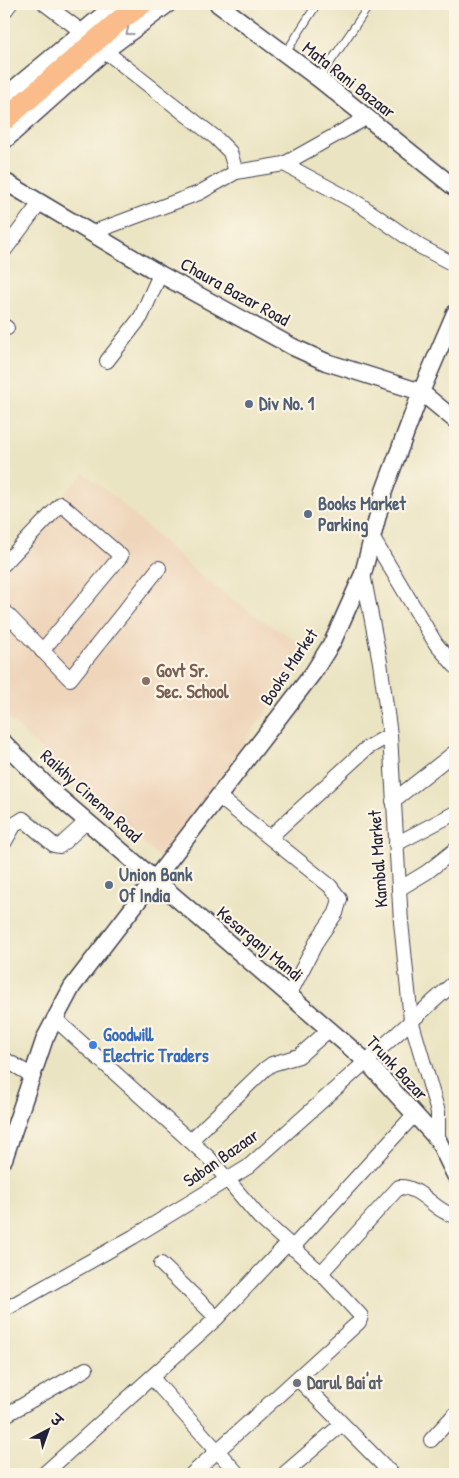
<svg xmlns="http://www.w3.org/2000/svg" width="459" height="1478" viewBox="0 0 459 1478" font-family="'Patrick Hand','Playpen Sans Deva',sans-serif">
<rect width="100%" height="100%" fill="#fcf5e5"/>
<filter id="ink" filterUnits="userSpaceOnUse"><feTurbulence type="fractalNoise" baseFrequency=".02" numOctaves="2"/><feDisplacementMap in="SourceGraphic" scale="10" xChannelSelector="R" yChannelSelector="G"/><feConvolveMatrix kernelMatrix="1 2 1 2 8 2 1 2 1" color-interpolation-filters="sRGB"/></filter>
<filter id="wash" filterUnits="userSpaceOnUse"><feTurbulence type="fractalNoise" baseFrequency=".0096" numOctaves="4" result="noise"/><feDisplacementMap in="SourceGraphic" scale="20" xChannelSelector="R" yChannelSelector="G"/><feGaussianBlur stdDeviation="1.12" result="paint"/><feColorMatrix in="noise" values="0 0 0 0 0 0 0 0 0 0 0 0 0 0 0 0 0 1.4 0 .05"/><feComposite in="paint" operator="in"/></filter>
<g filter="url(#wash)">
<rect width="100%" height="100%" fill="#ebe4c2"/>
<polygon fill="#efd6bb" points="84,473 119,501 204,579 268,624 312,648 161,859 44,754 4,713 4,558"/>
</g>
<g filter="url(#ink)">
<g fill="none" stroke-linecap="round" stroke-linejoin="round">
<defs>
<g id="service">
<polyline points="285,54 317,4"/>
<polyline points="319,79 370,4"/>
</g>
<g id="minor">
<polyline points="45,4 81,31"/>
<polyline points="4,12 10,4"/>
<polyline points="105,51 216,138 230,152 236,172"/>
<polyline points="284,164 359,204 421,247 455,265"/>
<polyline points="91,233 199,193 236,172 284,164 366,118"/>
<polyline points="4,251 40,203"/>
<polyline points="4,326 7,328"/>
<polyline points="107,361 141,317 160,274"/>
<polyline points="372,537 436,644 455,666"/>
<polyline points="4,564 61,504 121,556 42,651"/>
<polyline points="363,574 380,662 390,735 401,922 411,1020 438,1112 438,1140"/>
<polyline points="4,611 70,679 159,568"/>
<polyline points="219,797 330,886 340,899 336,913 318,939 289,995"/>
<polyline points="393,801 455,752"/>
<polyline points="270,837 367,748 390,735"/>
<polyline points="4,843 15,824 23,819 54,845 60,846 87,821"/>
<polyline points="396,844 455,813"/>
<polyline points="399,889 427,872 455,850"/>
<polyline points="54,1018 209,1158 259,1217 321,1273 361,1316 359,1322 192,1474"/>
<polyline points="4,1059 31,1075"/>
<polyline points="190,1141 265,1069 272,1064 299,1056 330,1029"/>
<polyline points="292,1248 414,1115"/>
<polyline points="161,1264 217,1318"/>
<path d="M 321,1273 L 399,1187 C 421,1186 435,1212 455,1216"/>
<polyline points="4,1310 133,1237 248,1167 455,982"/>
<polyline points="152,1378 238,1474"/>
<polyline points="298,1379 392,1474"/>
<polyline points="4,1416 86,1369"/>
<polyline points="431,1440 455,1414"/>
<polyline points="44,1474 217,1318 288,1243"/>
<polyline points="284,1474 342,1424"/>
</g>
<g id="tertiary">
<polyline points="218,4 319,79 455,188"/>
<polyline points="4,97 116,4"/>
<polyline points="4,141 105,51 168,4"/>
<polyline points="4,181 160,274 293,347 326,362 421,392 455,420"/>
<polyline points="4,743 54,793 367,1062 438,1140 455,1175"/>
<polyline points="4,1159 45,1038 72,987 313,673 333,641 363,574 384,491 421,392 455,313"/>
</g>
<polyline id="primary" points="4,120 120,20 142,4"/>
</defs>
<use href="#service" stroke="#403f4f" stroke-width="9"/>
<use href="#minor" stroke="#403f4f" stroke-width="16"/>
<use href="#tertiary" stroke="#403f4f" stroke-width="19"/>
<use href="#primary" stroke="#403f4f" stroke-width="24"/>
<use href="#service" stroke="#fff" stroke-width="7"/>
<use href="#minor" stroke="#fff" stroke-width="14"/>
<use href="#tertiary" stroke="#fff" stroke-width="16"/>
<use href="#primary" stroke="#f9bc8a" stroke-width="21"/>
</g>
<defs><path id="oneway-chevron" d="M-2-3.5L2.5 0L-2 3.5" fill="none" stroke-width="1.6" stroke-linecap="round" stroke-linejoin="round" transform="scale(1.25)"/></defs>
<use stroke="#9c9ca7" href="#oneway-chevron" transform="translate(129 32) rotate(142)"/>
</g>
<g fill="#5c6f8a" stroke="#fcf5e5" stroke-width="2">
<circle cx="249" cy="404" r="5"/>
<circle cx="308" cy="514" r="5"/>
<circle cx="109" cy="885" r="5"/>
</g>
<circle fill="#8d6e63" stroke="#fcf5e5" stroke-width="2" cx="146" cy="681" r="5"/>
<circle fill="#3f7fe0" stroke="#fcf5e5" stroke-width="2" cx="93" cy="1045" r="5"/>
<circle fill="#6b7280" stroke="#fcf5e5" stroke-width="2" cx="297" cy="1383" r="5"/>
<g text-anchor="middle" stroke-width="4.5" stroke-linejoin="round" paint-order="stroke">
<g font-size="18" fill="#22223b" stroke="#fcf5e5">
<text transform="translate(349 80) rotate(38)" y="6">Mata Rani Bazaar</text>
<text transform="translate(235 292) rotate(29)" y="6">Chaura Bazar Road</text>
<text transform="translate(289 667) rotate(-56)" y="6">Books Market</text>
<text transform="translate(91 796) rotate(42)" y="6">Raikhy Cinema Road</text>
<text transform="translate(378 859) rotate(-94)" y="6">Kambal Market</text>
<text transform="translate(260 944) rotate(40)" y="6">Kesarganj Mandi</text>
<text transform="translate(397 1068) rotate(47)" y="6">Trunk Bazar</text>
<text transform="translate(221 1158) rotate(-35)" y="6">Saban Bazaar</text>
</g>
<g font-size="18" font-weight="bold" fill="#4e5e75" stroke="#fcf5e5" text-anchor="start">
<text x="259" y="410">Div No. 1</text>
<text x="318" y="510">Books Market<tspan x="318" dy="21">Parking</tspan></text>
<text x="119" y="881">Union Bank<tspan x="119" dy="21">Of India</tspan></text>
</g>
<g font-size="18" font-weight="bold" fill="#785e54" stroke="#fcf5e5" text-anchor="start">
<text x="156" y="677">Govt Sr.<tspan x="156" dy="21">Sec. School</tspan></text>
</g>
<g font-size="18" font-weight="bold" fill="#366cbe" stroke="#fcf5e5" text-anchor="start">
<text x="103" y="1041">Goodwill<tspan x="103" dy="21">Electric Traders</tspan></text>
</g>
<g font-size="18" font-weight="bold" fill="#5b616d" stroke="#fcf5e5" text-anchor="start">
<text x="307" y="1389">Darul Bai'at</text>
</g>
</g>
<rect width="459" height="1478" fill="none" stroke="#fcf5e5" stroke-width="20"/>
<g transform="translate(48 1430) rotate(41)" stroke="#fcf5e5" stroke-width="4" paint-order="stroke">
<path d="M0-4L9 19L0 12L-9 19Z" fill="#22223b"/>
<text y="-8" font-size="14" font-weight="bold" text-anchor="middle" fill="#22223b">उ</text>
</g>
</svg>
